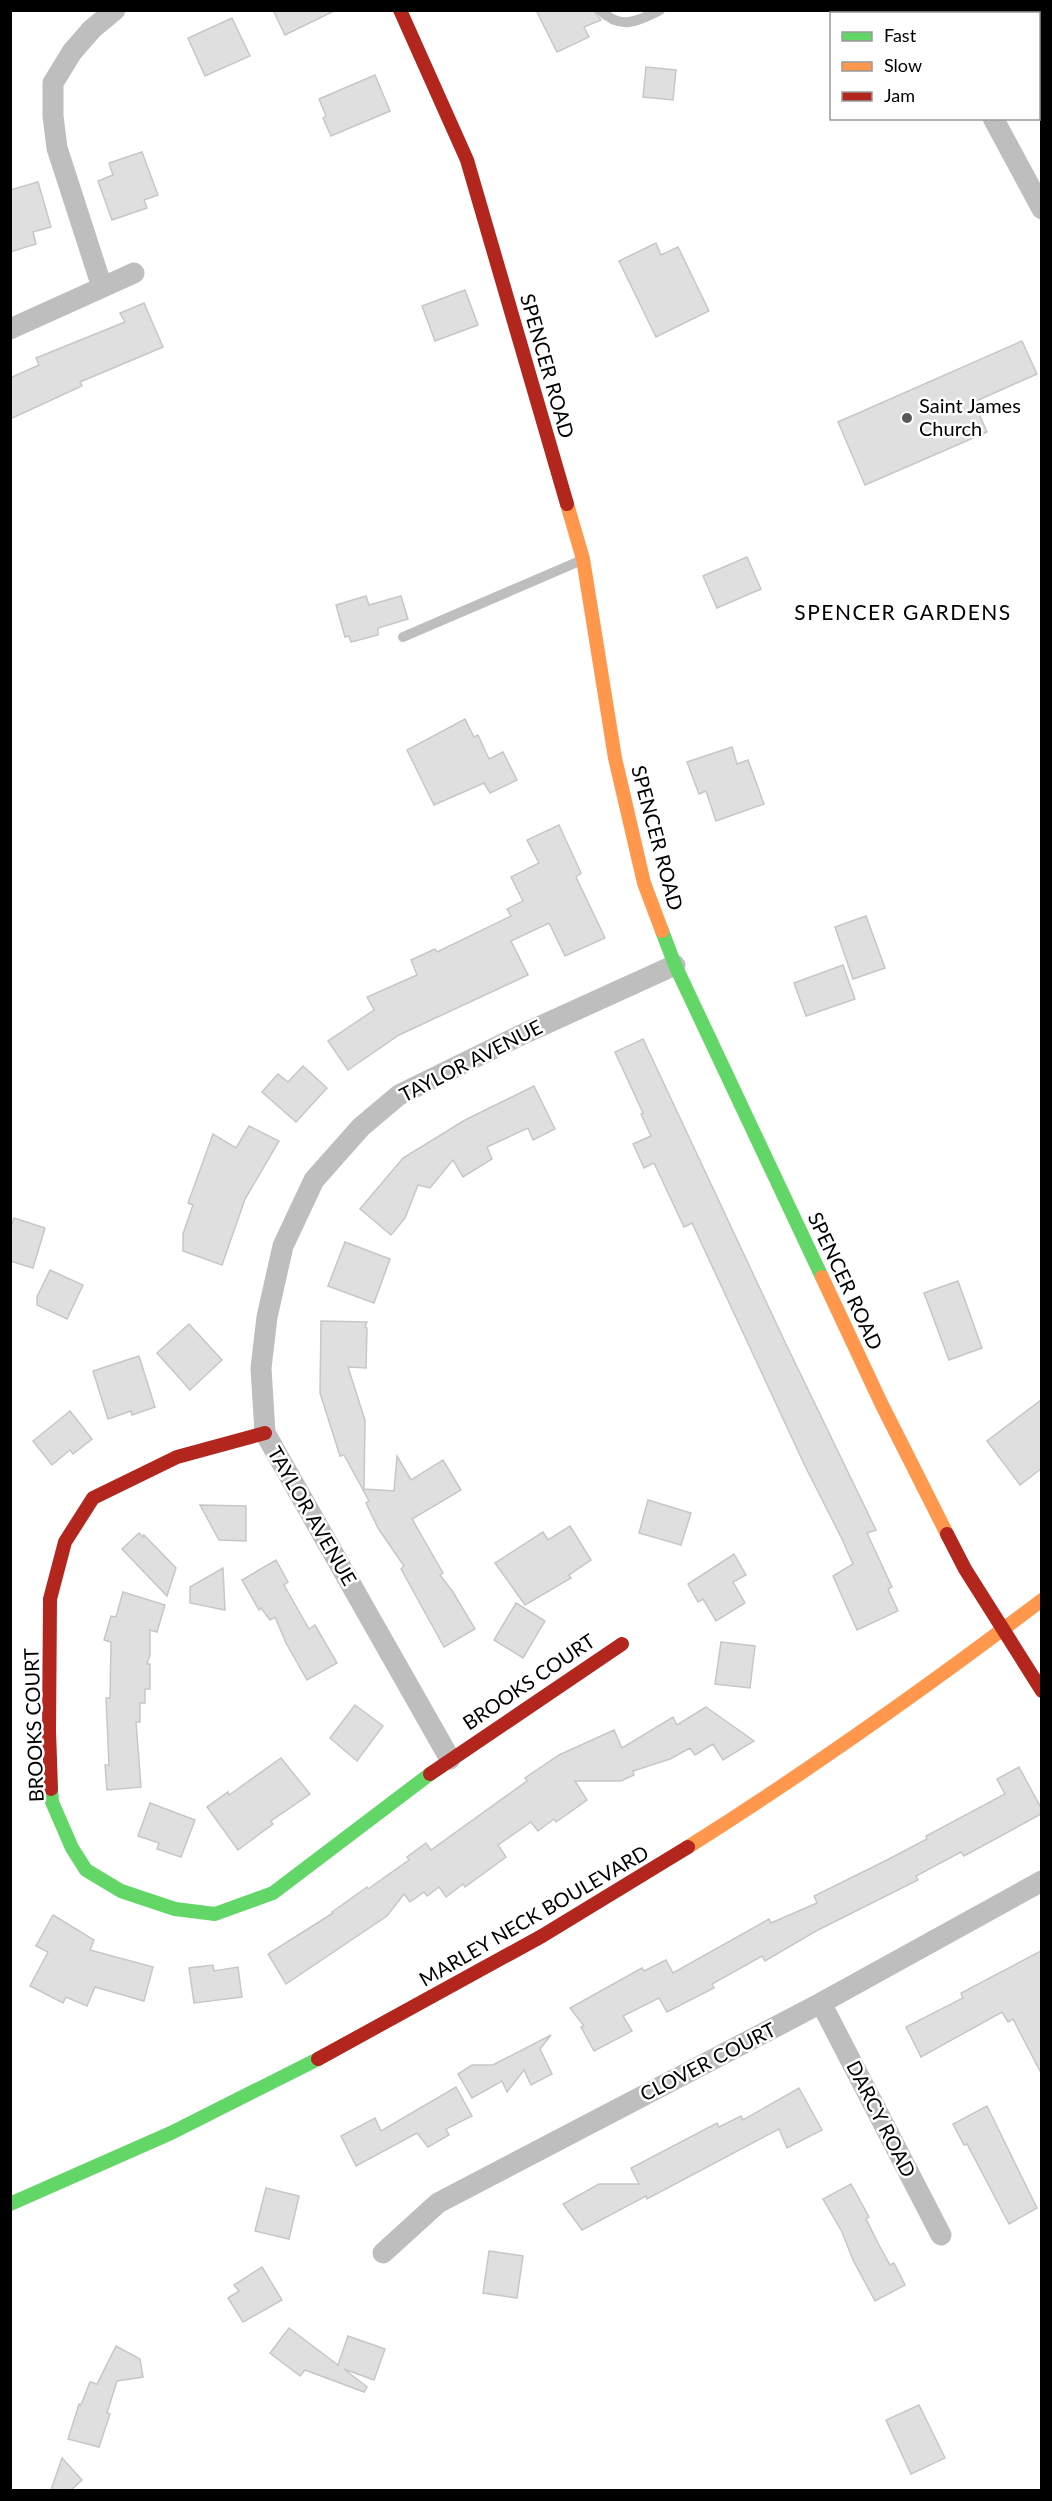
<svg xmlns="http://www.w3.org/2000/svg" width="1052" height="2501" viewBox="0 0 1052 2501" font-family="Lato,sans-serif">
<rect width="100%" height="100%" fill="#fff"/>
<g fill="#dfdfdf" stroke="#c7c7c7" stroke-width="1.5">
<polygon points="273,10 336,10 285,35"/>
<polygon points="536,10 593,10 601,20 584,27 589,37 557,52"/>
<polygon points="232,18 250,56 205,76 188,38"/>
<polygon points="646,67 676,70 673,100 643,97"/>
<polygon points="375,75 390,111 331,136 323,118 326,116 319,99"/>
<polygon points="142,152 158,195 144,200 147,208 112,220 98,181 113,175 109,163"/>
<polygon points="38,182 51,227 33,232 36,244 10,252 10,190"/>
<polygon points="656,243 661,255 678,247 709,311 656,337 619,261"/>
<polygon points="465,290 478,325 435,341 422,306"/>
<polygon points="144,303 163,347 80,382 82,386 10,419 10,378 39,365 36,358 125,322 120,313"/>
<polygon points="1022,341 1037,374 974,402 987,432 865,485 838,422"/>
<polygon points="747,557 761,589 717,608 703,576"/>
<polygon points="366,596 369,605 401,596 408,619 378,628 378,635 351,642 349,636 345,637 336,605"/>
<polygon points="465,719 474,737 478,735 489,759 503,752 517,780 490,793 484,783 434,805 407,750"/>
<polygon points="732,747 737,764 748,760 764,804 716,821 706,791 699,794 687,762"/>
<polygon points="559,825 581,873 576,877 605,938 565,956 549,923 511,941 528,975 399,1035 348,1070 328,1041 374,1010 367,997 417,975 411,960 435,949 437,952 511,916 507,909 523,901 511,877 539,863 527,840"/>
<polygon points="866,916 885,968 853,979 835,927"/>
<polygon points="843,965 855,999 806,1016 794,983"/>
<polygon points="643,1039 785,1342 876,1530 867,1533 892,1587 888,1589 898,1611 857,1630 833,1576 853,1564 842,1539 805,1466 692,1223 684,1227 654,1163 644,1168 633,1144 651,1136 641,1114 643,1113 615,1052"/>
<polygon points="303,1066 327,1088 296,1122 262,1092 278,1074 288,1082"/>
<polygon points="534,1086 555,1129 533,1140 528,1128 487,1147 492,1159 463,1177 453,1160 430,1188 418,1185 405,1218 391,1235 360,1209 403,1158 465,1120"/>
<polygon points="249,1126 279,1141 245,1199 222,1265 183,1251 183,1234 193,1205 188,1203 213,1134 236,1148"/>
<polygon points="14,1218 45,1228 33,1268 10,1261 10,1230"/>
<polygon points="345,1242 390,1259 374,1303 328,1286"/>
<polygon points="50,1270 83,1285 67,1319 37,1305 37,1297"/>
<polygon points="958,1281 982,1348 949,1360 924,1293"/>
<polygon points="321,1321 367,1322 365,1327 367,1328 366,1368 348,1367 365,1420 364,1489 394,1491 397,1456 411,1480 443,1460 461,1490 412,1519 443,1573 440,1575 453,1592 475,1629 444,1647 401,1569 404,1566 378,1528 366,1503 369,1501 344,1455 340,1456 320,1393"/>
<polygon points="189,1324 222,1360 190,1390 157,1353"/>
<polygon points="139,1356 155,1407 132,1415 131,1411 108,1419 93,1371"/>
<polygon points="1041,1400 1041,1469 1020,1485 987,1441"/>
<polygon points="70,1411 92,1439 73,1454 70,1450 52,1465 33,1441"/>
<polygon points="648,1500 691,1513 681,1545 639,1533"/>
<polygon points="200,1505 246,1506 246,1541 219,1540"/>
<polygon points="570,1526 591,1560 569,1575 571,1578 525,1605 495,1563 543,1532 548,1540"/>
<polygon points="139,1533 143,1537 144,1535 176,1568 167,1596 122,1549"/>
<polygon points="734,1554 746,1575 733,1582 745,1603 716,1621 703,1599 698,1602 688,1584"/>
<polygon points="276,1560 288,1582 284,1585 309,1629 315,1625 337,1663 307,1680 286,1643 275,1617 270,1620 261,1608 259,1610 242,1580"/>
<polygon points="223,1568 225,1610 190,1603 190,1587"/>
<polygon points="123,1592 165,1605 157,1632 150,1630 150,1655 147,1664 150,1664 150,1689 145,1689 145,1703 140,1703 140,1722 136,1722 141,1787 107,1790 105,1765 109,1765 106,1698 110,1698 111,1642 104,1640 111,1616 116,1617"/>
<polygon points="516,1603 545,1621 523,1658 494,1640"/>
<polygon points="721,1642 755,1646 750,1688 715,1684"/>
<polygon points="355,1705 383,1726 357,1761 330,1738"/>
<polygon points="706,1707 754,1741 723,1760 713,1744 695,1755 690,1748 670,1759 633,1771 634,1775 621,1781 575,1781 587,1800 556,1822 554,1819 538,1831 531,1822 498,1845 506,1857 465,1887 463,1884 446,1897 439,1887 427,1896 424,1892 410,1902 404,1894 387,1916 286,1984 268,1954 333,1913 332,1912 367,1887 368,1889 409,1860 407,1857 426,1843 431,1850 527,1781 525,1778 559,1755 614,1730 622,1748 673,1717 677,1725"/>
<polygon points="281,1758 310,1794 271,1821 273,1824 238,1850 207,1807 228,1792 229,1795"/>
<polygon points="1019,1767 1041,1808 1041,1814 964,1856 961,1852 916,1876 918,1880 816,1931 765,1961 762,1956 712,1984 714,1988 667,2012 659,1998 623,2016 632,2031 594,2051 581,2027 584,2026 570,2008 642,1968 644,1971 666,1960 673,1973 769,1919 771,1923 817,1903 814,1896 887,1860 927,1839 926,1836 1005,1794 997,1779"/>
<polygon points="150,1803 195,1820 181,1857 157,1849 159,1843 138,1836"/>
<polygon points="53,1915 94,1940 90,1950 153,1967 144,2001 95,1987 87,2006 66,1997 63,2003 30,1986 48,1952 36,1946"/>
<polygon points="1041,1951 1041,2073 1013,2019 1008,2022 1002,2012 921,2057 906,2027 963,1998 961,1993"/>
<polygon points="213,1965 214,1971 238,1967 242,1997 194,2003 189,1968"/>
<polygon points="551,2035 540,2049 552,2074 531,2085 524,2070 507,2092 502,2081 472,2098 458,2074 472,2065 493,2065"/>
<polygon points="456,2087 472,2116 446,2129 449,2135 428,2147 417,2133 356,2166 341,2136 375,2118 381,2131"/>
<polygon points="799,2088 822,2130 787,2148 779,2129 647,2199 646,2196 582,2230 563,2204 599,2184 639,2184 631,2168 717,2123 719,2127 741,2116 743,2120"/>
<polygon points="987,2106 1037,2208 1009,2224 967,2144 964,2145 953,2124"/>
<polygon points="851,2184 869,2217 866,2219 879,2245 890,2265 894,2263 905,2285 875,2301 853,2260 842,2232 823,2199"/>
<polygon points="266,2188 299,2196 289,2239 255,2231"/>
<polygon points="489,2251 523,2256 517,2298 483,2293"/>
<polygon points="262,2267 282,2300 243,2322 228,2298 239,2291 234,2285"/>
<polygon points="289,2328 338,2365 348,2336 385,2349 374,2380 344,2369 367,2387 364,2392 305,2370 300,2376 270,2353"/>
<polygon points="116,2346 140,2359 143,2377 117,2381 107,2413 110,2414 99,2447 68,2439 79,2404 81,2405 90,2382 97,2384"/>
<polygon points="919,2405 945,2458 911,2474 886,2420"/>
<polygon points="62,2458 82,2480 71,2490 51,2490"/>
</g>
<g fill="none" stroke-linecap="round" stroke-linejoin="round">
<g stroke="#bebebe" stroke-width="10">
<path d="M 600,10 C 620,30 637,22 660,10"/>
<polyline points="403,637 582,560"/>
</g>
<g stroke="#bebebe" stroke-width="21">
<polyline points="935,10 937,14"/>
<polyline points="993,118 1042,209"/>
<polyline points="102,287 57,148 53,116 53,83 72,52 92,29 115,10"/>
<polyline points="10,329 134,273"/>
<polyline points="450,1759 265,1433 261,1368 267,1317 283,1246 314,1180 361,1127 399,1095 521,1035 675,965"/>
<polyline points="821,2003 941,2235"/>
<polyline points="383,2253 438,2203 821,2003 1042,1881"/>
</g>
<g stroke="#63d668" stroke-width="14">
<polyline points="662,931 675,965 822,1277"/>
<polyline points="51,1789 52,1802 72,1848 86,1870 121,1891 175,1909 215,1914 273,1893 430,1774"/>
<polyline points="10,2204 171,2133 318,2059"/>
</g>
<g stroke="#ff974d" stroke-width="14">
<polyline points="567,504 583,559 615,758 644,883 662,931"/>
<polyline points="822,1277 881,1403 947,1534"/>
<path d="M 688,1847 C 810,1770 927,1687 1042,1600"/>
</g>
<g stroke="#b3261e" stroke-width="14">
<polyline points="400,10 467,160 567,504"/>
<polyline points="947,1534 965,1569 1042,1691"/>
<polyline points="430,1774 622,1644"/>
<polyline points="51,1789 49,1731 50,1599 65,1542 93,1498 177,1457 265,1433"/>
<polyline points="318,2059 542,1936 688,1847"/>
</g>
</g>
<circle fill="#595959" stroke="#fff" stroke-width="2" cx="907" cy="418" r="6"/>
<g text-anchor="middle" stroke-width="5" stroke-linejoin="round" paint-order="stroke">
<g font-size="20" fill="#000" stroke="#fff">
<text transform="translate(547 366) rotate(74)" y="7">SPENCER ROAD</text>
<text transform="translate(657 838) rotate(75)" y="7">SPENCER ROAD</text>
<text transform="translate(471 1061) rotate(-27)" y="7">TAYLOR AVENUE</text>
<text transform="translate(845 1281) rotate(65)" y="7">SPENCER ROAD</text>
<text transform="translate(312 1516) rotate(60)" y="7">TAYLOR AVENUE</text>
<text transform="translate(529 1682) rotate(-34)" y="7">BROOKS COURT</text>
<text transform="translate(34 1725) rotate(-92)" y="7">BROOKS COURT</text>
<text transform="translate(534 1916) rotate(-30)" y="7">MARLEY NECK BOULEVARD</text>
<text transform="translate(708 2062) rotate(-27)" y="7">CLOVER COURT</text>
<text transform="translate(881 2119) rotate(63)" y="7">DARCY ROAD</text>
</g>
<g font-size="20" fill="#000" stroke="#fff" text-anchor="start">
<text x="919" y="413">Saint James<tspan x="919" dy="23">Church</tspan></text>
</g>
<g font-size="21" letter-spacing="1.5" fill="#000" stroke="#fff">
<text x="903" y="620">SPENCER GARDENS</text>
</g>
</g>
<rect width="1052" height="2501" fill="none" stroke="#000000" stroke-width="24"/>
<rect x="830" y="12" width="210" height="108" fill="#ffffff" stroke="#999999" stroke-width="1.5"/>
<rect x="842" y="32" width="30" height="9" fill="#63d668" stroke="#999999" stroke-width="1.5"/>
<text x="884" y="42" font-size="18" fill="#000000">Fast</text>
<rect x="842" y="62" width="30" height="9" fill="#ff974d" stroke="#999999" stroke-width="1.5"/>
<text x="884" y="72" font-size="18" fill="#000000">Slow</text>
<rect x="842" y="92" width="30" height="9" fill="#b3261e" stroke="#999999" stroke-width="1.5"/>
<text x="884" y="102" font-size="18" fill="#000000">Jam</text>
</svg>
